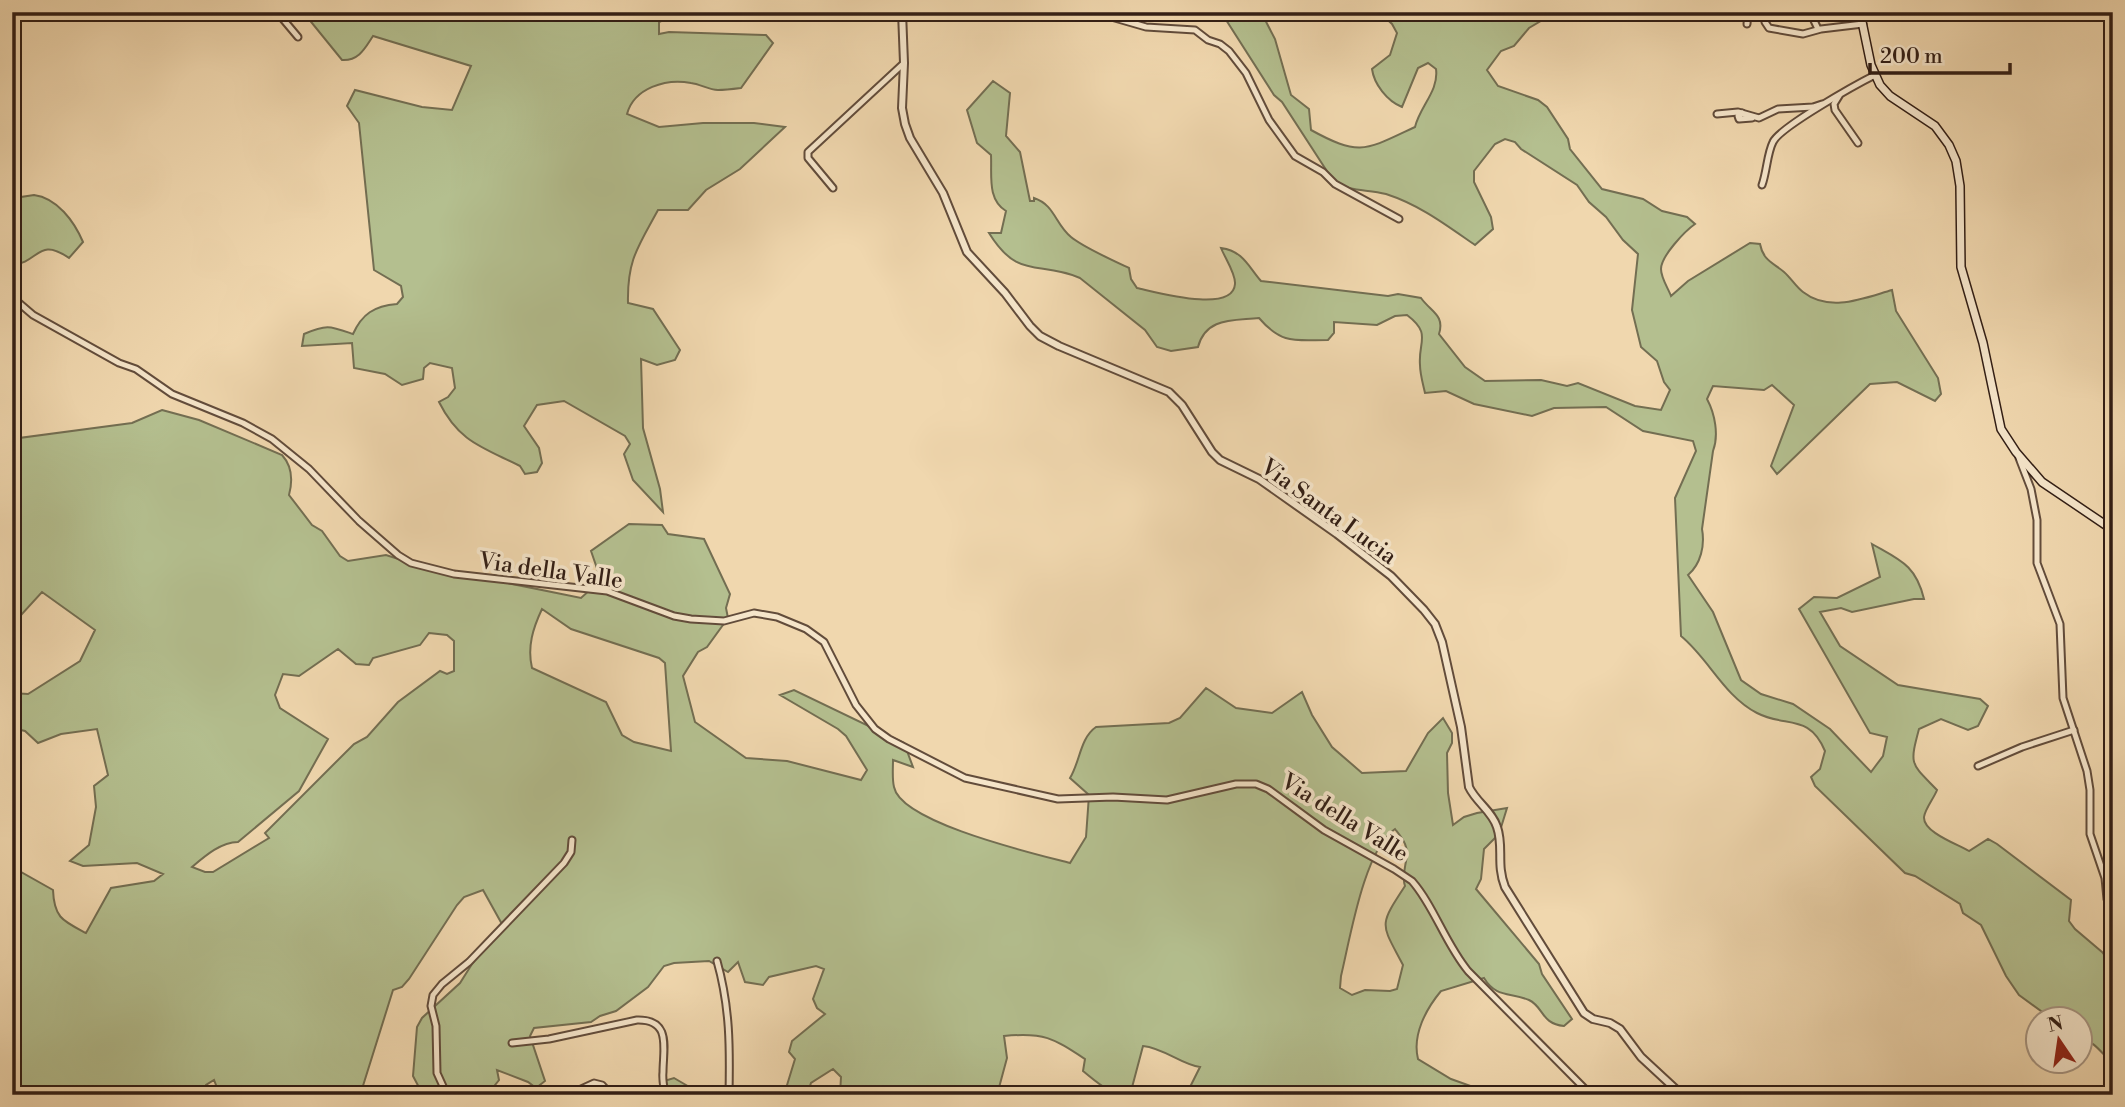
<svg xmlns="http://www.w3.org/2000/svg" width="2125" height="1107" viewBox="0 0 2125 1107" font-family="'Libre Bodoni',serif">
<rect width="100%" height="100%" fill="#f0d7ae"/>
<filter id="stains"><feTurbulence type="fractalNoise" baseFrequency=".00286" numOctaves="4"/><feColorMatrix values="0 0 0 0 .2 0 0 0 0 .09 0 0 0 0 .02 0 0 0 .5 -.17"/></filter>
<radialGradient id="worn" r=".72"><stop offset=".6" stop-color="#630" stop-opacity="0"/><stop offset="1" stop-color="#630" stop-opacity=".3"/></radialGradient>
<g fill="#b4bf8f" stroke="#736e52" stroke-width="2" fill-rule="evenodd">
<path d="M 303,12 L 681,12 L 659,22 L 659,34 L 669,32 L 766,35 L 773,43 L 741,88 C 733,89 725,90 718,90 C 709,90 700,84 691,83 C 666,78 634,88 627,114 L 659,127 L 703,123 L 754,123 L 785,127 L 740,169 L 706,190 L 688,210 L 658,210 C 638,247 627,260 628,303 L 653,309 L 680,350 L 675,360 L 657,365 L 641,359 L 643,428 L 660,489 L 663,512 L 633,480 L 624,454 L 630,444 L 625,436 L 564,401 L 537,405 L 524,426 L 539,448 L 542,463 L 537,472 L 525,474 L 520,466 C 482,447 459,442 439,402 L 448,397 L 455,388 L 452,368 L 430,363 L 424,368 L 423,379 L 402,385 L 385,374 L 354,368 L 352,343 L 302,346 L 304,334 C 327,324 330,326 353,334 C 362,314 374,306 397,304 L 403,297 L 401,286 L 374,270 L 359,123 L 347,106 L 355,90 L 422,107 L 452,110 L 471,66 L 373,36 C 365,48 359,61 342,60 Z"/>
<path d="M 719,12 L 783,12 L 784,16 C 763,21 738,25 719,12 Z"/>
<path d="M 1221,12 L 1261,12 L 1275,39 L 1291,95 L 1309,109 L 1311,130 C 1360,157 1366,150 1415,127 C 1420,106 1439,91 1436,69 L 1428,63 L 1418,68 L 1402,107 C 1387,101 1374,84 1372,69 L 1390,55 L 1397,33 L 1392,24 L 1379,12 L 1556,12 L 1529,28 L 1514,46 L 1501,51 L 1487,70 L 1498,86 L 1538,100 L 1547,107 L 1568,139 L 1570,149 L 1602,189 L 1643,199 L 1662,211 L 1687,217 L 1695,224 C 1685,231 1661,256 1661,269 C 1661,278 1668,288 1671,296 L 1688,281 L 1750,243 L 1760,244 C 1763,260 1772,262 1784,272 C 1791,278 1796,287 1803,292 C 1830,313 1864,298 1892,290 L 1896,311 L 1938,378 L 1941,394 L 1935,401 L 1897,382 L 1870,384 L 1777,474 L 1771,466 L 1794,405 L 1772,385 L 1764,390 L 1713,386 L 1707,399 C 1715,414 1719,435 1713,451 L 1702,529 C 1705,545 1701,564 1688,575 L 1713,612 L 1741,680 L 1761,694 L 1793,704 L 1830,729 L 1871,772 L 1883,756 L 1887,737 L 1870,733 L 1799,609 L 1814,597 L 1837,598 L 1880,577 L 1872,544 C 1900,560 1916,565 1924,599 L 1914,599 L 1852,612 L 1841,608 L 1820,612 L 1840,646 L 1898,685 L 1980,699 L 1988,706 L 1978,726 L 1968,730 L 1941,719 L 1919,729 C 1909,766 1911,763 1937,790 C 1934,798 1925,809 1924,817 C 1923,832 1957,844 1969,851 L 1988,839 L 1997,844 L 2071,900 L 2069,921 L 2075,929 L 2102,952 L 2113,966 L 2113,1064 C 2101,1053 2096,1042 2080,1038 L 2080,1020 L 2052,1019 L 2019,995 L 2006,976 L 1981,925 L 1963,913 L 1960,904 L 1915,876 L 1905,873 L 1815,786 L 1811,777 L 1820,769 L 1825,751 C 1809,713 1786,728 1757,713 C 1724,696 1709,659 1681,636 L 1675,498 L 1696,451 L 1693,441 L 1643,431 L 1606,407 L 1554,408 L 1532,416 L 1474,404 L 1446,391 L 1425,393 C 1423,384 1420,374 1420,365 C 1418,341 1432,334 1407,315 L 1395,316 L 1377,325 L 1334,322 L 1334,333 L 1328,340 C 1296,340 1282,345 1259,318 C 1233,321 1206,317 1198,347 L 1171,351 L 1157,347 L 1145,330 L 1080,278 C 1038,260 1019,281 989,233 L 1001,233 L 1006,211 C 987,199 992,176 991,155 L 977,143 L 967,110 L 993,81 L 1010,93 L 1006,136 L 1020,152 L 1030,201 L 1034,201 L 1034,198 C 1055,205 1055,224 1071,237 C 1083,247 1114,261 1129,268 L 1131,279 L 1137,288 C 1156,292 1233,314 1235,284 C 1236,274 1225,258 1221,248 C 1243,251 1248,266 1261,281 L 1388,296 L 1398,294 L 1421,298 C 1431,312 1445,315 1439,334 L 1465,367 L 1485,381 L 1541,380 L 1567,386 L 1578,383 L 1635,406 L 1661,410 L 1670,390 L 1664,382 L 1657,361 L 1641,347 L 1632,310 L 1638,254 L 1623,240 L 1606,217 L 1589,202 L 1577,185 L 1521,149 L 1515,142 L 1505,139 L 1495,144 L 1474,171 L 1474,182 L 1491,217 L 1493,229 L 1475,245 C 1446,225 1420,205 1386,194 C 1367,189 1351,192 1334,182 L 1282,102 L 1274,95 Z"/>
<path d="M 34,195 C 57,198 74,221 83,242 L 69,258 C 38,236 39,263 12,265 L 12,209 L 21,197 Z"/>
<path d="M 162,410 L 199,420 L 282,455 C 292,466 293,480 289,495 L 312,525 L 322,531 L 340,556 L 348,561 L 386,555 L 414,564 L 581,598 L 601,580 L 591,551 L 629,524 L 662,525 L 668,534 L 704,539 L 730,594 L 726,608 L 728,618 L 707,647 L 698,652 L 683,676 L 695,722 L 746,758 L 787,761 L 861,780 L 867,770 L 846,736 L 838,729 L 780,695 L 794,690 L 904,743 L 913,767 L 893,760 C 893,768 892,779 894,787 C 901,823 1036,854 1070,863 L 1086,837 L 1089,795 L 1070,778 C 1080,762 1080,738 1096,727 L 1169,723 L 1180,718 L 1206,688 L 1236,708 L 1272,713 L 1302,692 L 1312,715 L 1332,747 L 1362,773 L 1406,771 L 1428,733 L 1443,718 L 1452,733 L 1452,743 L 1447,753 L 1448,793 L 1453,825 L 1464,817 L 1477,813 L 1507,808 L 1499,834 L 1484,849 L 1481,879 L 1476,889 L 1539,964 L 1542,974 L 1572,1019 L 1564,1026 C 1541,1024 1544,1007 1529,1000 C 1510,992 1496,998 1484,978 L 1441,991 C 1426,1009 1412,1035 1418,1059 L 1451,1079 L 1482,1090 L 1487,1095 L 1186,1095 L 1200,1067 C 1182,1065 1164,1048 1143,1046 L 1130,1095 C 1110,1095 1098,1083 1083,1071 L 1085,1059 C 1053,1038 1044,1032 1004,1036 L 1007,1058 L 997,1095 L 840,1095 L 841,1077 L 833,1069 L 811,1083 L 807,1095 L 784,1095 L 795,1059 L 789,1052 L 792,1041 L 825,1014 L 817,1008 L 813,999 L 824,969 L 816,966 L 769,977 L 763,985 L 745,982 L 738,962 L 728,972 L 709,961 L 674,963 L 664,966 L 648,987 L 616,1011 L 600,1016 L 591,1022 L 534,1028 L 530,1036 L 545,1081 L 536,1088 L 528,1082 L 497,1070 L 499,1080 L 487,1095 L 423,1095 L 413,1076 L 417,1027 L 422,1018 L 460,983 L 472,964 L 503,926 L 483,890 L 464,897 L 457,905 L 409,979 L 402,987 L 393,990 L 362,1089 L 340,1095 L 332,1089 L 308,1091 L 309,1095 L 276,1095 L 269,1087 L 268,1095 L 220,1095 L 214,1080 L 206,1085 L 203,1095 L 12,1095 L 12,867 L 53,890 C 54,918 63,921 86,933 L 111,888 L 154,881 L 163,874 L 137,863 L 83,866 L 70,861 L 89,845 L 96,807 L 94,786 L 108,775 L 97,729 L 61,734 L 38,743 L 25,731 L 12,728 L 12,693 L 28,694 L 80,661 L 95,630 L 42,592 L 12,625 L 12,439 L 132,423 ZM 542,609 L 571,629 L 659,658 L 665,663 L 671,751 L 634,742 L 622,735 L 606,702 L 532,668 C 527,647 533,628 542,609 ZM 429,633 L 447,635 L 454,641 L 454,671 L 447,674 L 440,671 L 398,702 L 367,737 L 354,744 L 265,833 L 269,838 L 213,872 L 205,872 L 192,867 C 205,856 221,842 238,842 L 299,791 L 328,739 L 280,708 L 275,695 L 283,674 L 299,676 L 338,649 L 356,664 L 369,665 L 373,658 L 420,645 ZM 1395,829 C 1398,833 1403,839 1405,844 C 1411,857 1400,872 1405,886 C 1378,927 1381,923 1403,965 L 1397,989 L 1390,991 L 1365,990 L 1352,995 L 1340,988 L 1341,976 C 1350,939 1364,850 1395,829 Z"/>
<polygon points="674,1078 703,1095 662,1095 664,1081"/>
</g>
<g fill="none" stroke-linecap="round" stroke-linejoin="round">
<defs>
<g id="minor">
<polyline points="277,12 298,37"/>
<polyline points="1094,12 1146,27 1195,30 1208,40 1220,44 1229,51 1246,73 1269,120 1295,156 1323,172 1335,184 1399,219"/>
<polyline points="1810,12 1818,29"/>
<polyline points="1765,22 1769,28 1803,34 1821,29 1863,24"/>
<polyline points="1747,24 1748,12"/>
<polyline points="1839,96 1834,104 1835,110 1858,143"/>
<polyline points="1742,113 1738,116 1739,119 1752,118"/>
<polyline points="1717,114 1738,112 1759,118 1778,109 1813,107 1822,104"/>
<path d="M 1762,185 C 1767,171 1767,154 1773,142 C 1780,127 1857,84 1875,75"/>
<polyline points="833,188 808,158 808,152 904,63"/>
<path d="M 12,297 L 33,315 L 119,363 L 136,369 L 172,394 L 243,423 L 272,439 L 309,469 L 359,521 L 398,555 L 411,563 L 454,574 L 607,591 L 674,616 L 691,619 L 724,621 L 754,613 L 777,617 L 806,629 L 824,642 L 856,705 L 875,729 L 889,739 L 965,778 L 1058,799 L 1113,797 L 1167,800 L 1236,784 L 1256,784 L 1268,789 L 1324,830 L 1394,869 L 1412,881 C 1434,906 1445,943 1468,971 L 1591,1095"/>
<polyline points="2019,458 2031,489 2037,520 2037,563 2060,624 2063,698 2087,771 2090,790 2090,834 2105,878 2107,899 2113,918"/>
<polyline points="1978,766 2022,747 2074,730"/>
<path d="M 717,961 C 730,1007 730,1047 729,1095"/>
<path d="M 512,1043 L 549,1039 L 637,1020 C 672,1019 663,1049 663,1072 C 662,1080 664,1087 665,1095"/>
<polyline points="447,1095 437,1073 436,1026 431,1006 433,995 442,984 469,962 564,863 571,852 572,840"/>
<polyline points="568,1095 594,1083 602,1085 611,1095"/>
</g>
<path id="tertiary" d="M 902,12 L 904,63 L 902,108 L 905,124 L 910,138 L 943,193 L 967,252 L 1005,293 L 1030,326 L 1040,336 L 1059,346 L 1169,392 L 1182,405 L 1212,452 L 1220,460 L 1259,479 L 1337,534 L 1391,576 L 1424,610 L 1435,624 L 1442,642 L 1461,727 L 1469,787 C 1476,802 1492,811 1497,827 C 1504,847 1496,864 1505,887 L 1584,1013 L 1593,1019 L 1610,1023 L 1620,1029 L 1641,1057 L 1682,1095"/>
<polyline id="secondary" points="1860,12 1871,65 1880,85 1890,96 1935,126 1949,145 1956,161 1960,186 1961,267 1983,343 2001,429 2016,452 2042,482 2113,530"/>
</defs>
<use href="#minor" stroke="#624c3b" stroke-width="9"/>
<use href="#tertiary" stroke="#624c3b" stroke-width="10"/>
<use href="#secondary" stroke="#321e15" stroke-width="10"/>
<use href="#minor" stroke="#f5e5ca" stroke-width="5"/>
<use href="#tertiary" stroke="#f5e5ca" stroke-width="6"/>
<use href="#secondary" stroke="#f5e5ca" stroke-width="7"/>
</g>
<g text-anchor="middle" stroke-width="7" stroke-linejoin="round" paint-order="stroke">
<g font-size="23" fill="#321e15" stroke="#f5e5ca">
<text transform="translate(1329 511) rotate(36)" y="8">Via Santa Lucia</text>
<text transform="translate(551 570) rotate(8)" y="8">Via della Valle</text>
<text transform="translate(1345 817) rotate(32)" y="8">Via della Valle</text>
</g>
</g>
<rect width="2125" height="1107" fill="none" stroke="#f0d7ae" stroke-width="42"/>
<rect x="14" y="14" width="2097" height="1079" fill="none" stroke="#321e15" stroke-width="3.5"/>
<rect x="21" y="21" width="2083" height="1065" fill="none" stroke="#321e15" stroke-width="2"/>
<g transform="translate(2059 1040) rotate(347)"><circle r="33" fill="#f5e5ca" stroke="#a79582" stroke-width="2"/>
<path d="M0-5L12 26L0 18L-12 26Z" fill="#8f2418"/>
<text y="-10" font-size="19" font-weight="bold" text-anchor="middle" fill="#321e15">N</text>
</g>
<path d="M1870 63v10h140v-10" fill="none" stroke="#321e15" stroke-width="3.5"/>
<text x="1880" y="63" font-size="21" fill="#321e15" stroke="#f5e5ca" stroke-width="5" paint-order="stroke">200 m</text>
<rect width="100%" height="100%" filter="url(#stains)"/>
<rect width="100%" height="100%" fill="url(#worn)"/>
</svg>
